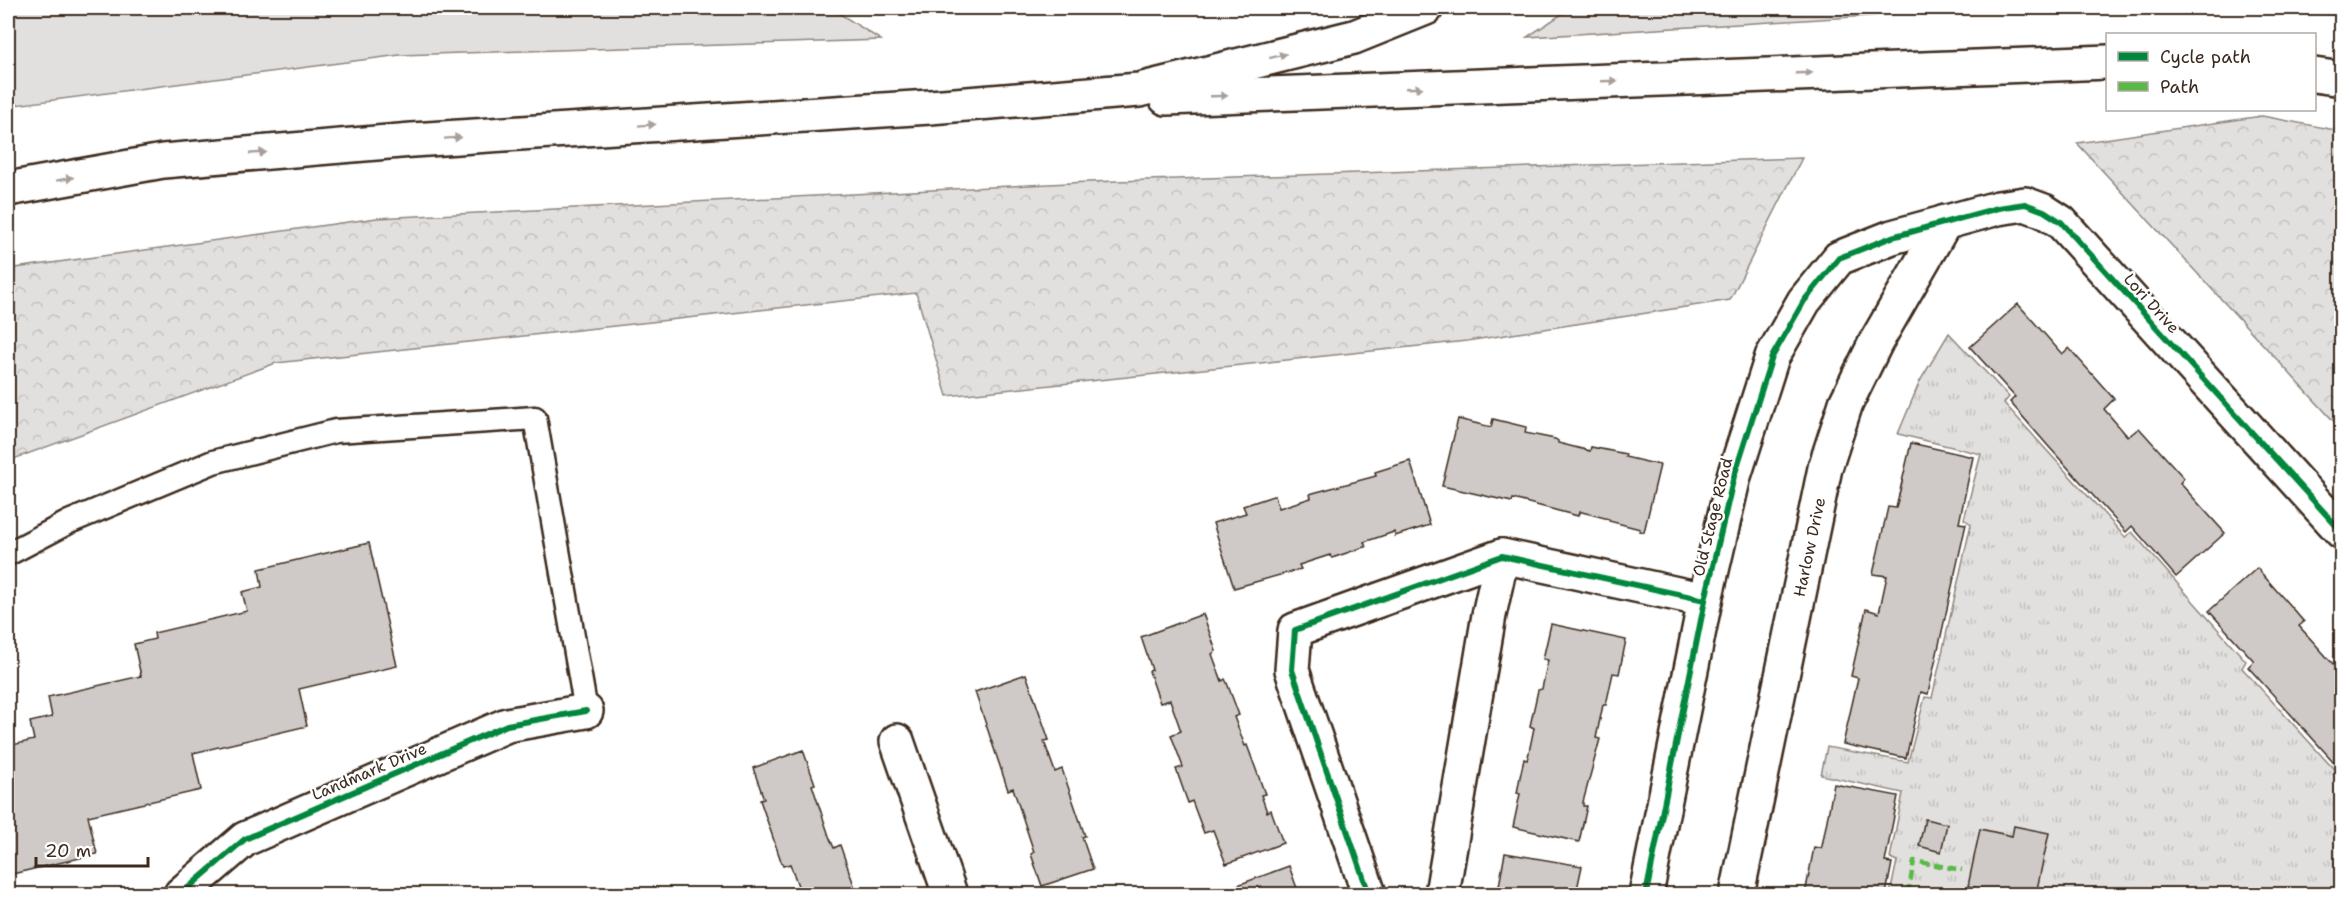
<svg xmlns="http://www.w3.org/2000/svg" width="2349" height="902" viewBox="0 0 2349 902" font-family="'Shantell Sans',sans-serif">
<defs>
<pattern id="forest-crowns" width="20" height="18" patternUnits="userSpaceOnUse" patternTransform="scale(1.5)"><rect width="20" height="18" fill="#e2e0de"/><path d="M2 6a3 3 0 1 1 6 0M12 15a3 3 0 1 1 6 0" fill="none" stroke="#c3c0be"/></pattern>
<pattern id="park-tufts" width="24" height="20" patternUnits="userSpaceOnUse" patternTransform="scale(1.5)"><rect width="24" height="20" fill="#e2e0de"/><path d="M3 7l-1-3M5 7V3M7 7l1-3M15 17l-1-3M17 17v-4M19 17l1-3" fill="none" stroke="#c3c0be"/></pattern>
</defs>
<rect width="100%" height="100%" fill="#fff"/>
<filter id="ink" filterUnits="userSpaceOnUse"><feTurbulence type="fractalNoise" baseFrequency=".0167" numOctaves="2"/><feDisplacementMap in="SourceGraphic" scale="12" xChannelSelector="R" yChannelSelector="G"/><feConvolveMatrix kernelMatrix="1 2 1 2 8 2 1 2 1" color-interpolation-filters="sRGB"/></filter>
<g filter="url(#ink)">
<g fill="#e2e0de" stroke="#8e857e" stroke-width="1.5">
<polygon points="8,8 831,8 881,40 400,55 8,106"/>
<polygon points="1571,8 1958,8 1869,16 1527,37"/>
<polygon points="2272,8 2341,8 2341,16"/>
</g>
<g fill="url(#forest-crowns)" stroke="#8e857e" stroke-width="1.5">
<polygon points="2262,116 2341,131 2341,429 2077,143"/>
<polygon points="1802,158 1730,300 1467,341 947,396 916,293 276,363 8,461 8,269 377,218 1089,182"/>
</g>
<polygon fill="url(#park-tufts)" stroke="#8e857e" stroke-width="1.5" points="1949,333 2009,397 2004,403 2125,537 2132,532 2246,661 2242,668 2341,777 2341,894 1890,894 1897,861 1890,858 1903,793 1821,775 1827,747 1908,762 1925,697 1932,698 1971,524 1964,519 1981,454 1898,434 1920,381"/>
<g fill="#cfcac7" stroke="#3b2a1e" stroke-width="1.5">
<polygon points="2018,304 2062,354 2069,348 2114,399 2104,409 2128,437 2139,428 2184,478 2180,483 2225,533 2176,577 2132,526 2126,532 2049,447 2010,402 2015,397 1970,347"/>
<polygon points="1458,419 1491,427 1493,419 1526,427 1525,433 1555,439 1558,441 1558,443 1590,451 1591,447 1626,454 1625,457 1660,465 1644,532 1639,531 1640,529 1609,521 1609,519 1582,512 1579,512 1578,516 1513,499 1512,502 1442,486"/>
<polygon points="1911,443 1973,457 1959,523 1966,524 1928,694 1921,692 1906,758 1843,744 1858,678 1851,676 1866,609 1879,613 1887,576 1873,574 1888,507 1896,508"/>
<polygon points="1410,461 1430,525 1395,536 1394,532 1364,542 1366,547 1364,547 1332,558 1330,555 1299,565 1301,569 1234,588 1213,523 1246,513 1243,506 1273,496 1275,496 1279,508 1311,498 1310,494 1313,493 1376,476 1375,472"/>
<polygon points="369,543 397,666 299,689 307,726 193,753 201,790 88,816 97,854 8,875 8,746 34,740 30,722 52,717 48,697 141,676 134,644 155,639 154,633 247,611 242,592 262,587 259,569"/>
<polygon points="2257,568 2304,622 2299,626 2342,674 2342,771 2248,667 2254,661 2209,611"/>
<polygon points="1203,614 1216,651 1212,654 1222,681 1225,679 1227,683 1239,715 1234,717 1245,746 1247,745 1265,794 1261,795 1267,812 1271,810 1283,843 1226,864 1213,830 1204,833 1192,801 1188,803 1176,769 1183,767 1171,735 1181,731 1170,700 1160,703 1149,671 1152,670 1141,637"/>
<polygon points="1551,624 1626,640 1619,674 1613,673 1606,705 1603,705 1596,738 1600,739 1583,802 1583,806 1587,806 1579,842 1513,827 1520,794 1517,793 1520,777 1524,759 1527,760 1528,757 1534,728 1530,726 1538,690 1542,689 1548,660 1543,659"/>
<polygon points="1026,674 1049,740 1044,741 1055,772 1062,769 1083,830 1085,836 1082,837 1093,869 1042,886 1031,854 1034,852 1013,788 1008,790 975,692"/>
<polygon points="803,750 815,784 812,785 829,836 834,848 840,845 857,894 801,894 790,864 783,866 781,861 760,800 764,799 753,768"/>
<polygon points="1834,784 1898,796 1885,862 1892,863 1886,894 1805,894 1814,847 1821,848 1822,846"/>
<polygon points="1925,819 1947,824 1941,852 1919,846"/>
<polygon points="2014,826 2049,833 2036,894 2004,894 1968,886 1980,829 2012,836"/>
<polygon points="1505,853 1582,866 1576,894 1501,894 1503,887 1499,886"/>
<polygon points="1289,866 1299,894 1229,894 1227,889"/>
</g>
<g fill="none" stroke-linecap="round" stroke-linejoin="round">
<defs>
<polyline id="lane" points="8,554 69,522 213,462 336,431 535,418 586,711"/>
<g id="street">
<polyline points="897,741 950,894"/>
<polyline points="181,894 245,839 507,725 586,711"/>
<polyline points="1369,894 1292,670 1295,630 1502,556 1705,600"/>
<polyline points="1442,894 1489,615 1502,556"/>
<polyline points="1646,894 1705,600 1734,476 1772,357 1804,301 1839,258 1892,237 1998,208 2025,204 2044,211 2061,222 2342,532"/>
<polyline points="1737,894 1825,468 1846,403 1876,342 1945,222"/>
</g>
<g id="highway">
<polyline points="2314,75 2342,79"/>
<polyline points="1166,98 2108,62"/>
<polyline points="8,189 163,161 412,140 930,107 1139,90 1354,37 1426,8"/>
</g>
</defs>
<use href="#lane" stroke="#3b2a1e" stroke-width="27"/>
<use href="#street" stroke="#3b2a1e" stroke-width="38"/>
<use href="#highway" stroke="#3b2a1e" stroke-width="38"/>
<use href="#lane" stroke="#fff" stroke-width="22"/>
<use href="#street" stroke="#fff" stroke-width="33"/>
<use href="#highway" stroke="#fff" stroke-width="33"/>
<polyline stroke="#58b947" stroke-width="4.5" stroke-dasharray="9 4.5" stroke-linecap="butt" points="1908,894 1914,861 1962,870"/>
<defs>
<g id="cycleway">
<polyline points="181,894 245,839 507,725 586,711"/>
<polyline points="1369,894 1292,670 1295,630 1502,556 1705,600"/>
<polyline points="1646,894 1705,600 1734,476 1772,357 1804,301 1839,258 1892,237 1998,208 2025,204 2044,211 2061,222 2342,532"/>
</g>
</defs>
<use href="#cycleway" stroke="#fff" stroke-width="10"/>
<use href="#cycleway" stroke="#00873e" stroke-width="6"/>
</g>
<defs><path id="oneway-solid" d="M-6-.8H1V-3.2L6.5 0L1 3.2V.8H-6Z" transform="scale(1.5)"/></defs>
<g fill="#a79f9a">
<use href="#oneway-solid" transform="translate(1278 56) rotate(-14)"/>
<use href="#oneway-solid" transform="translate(1804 73) rotate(-2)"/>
<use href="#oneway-solid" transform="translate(1609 81) rotate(-2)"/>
<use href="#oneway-solid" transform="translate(1414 88) rotate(-2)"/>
<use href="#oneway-solid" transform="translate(1219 96) rotate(-2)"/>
<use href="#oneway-solid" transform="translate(647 125) rotate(-4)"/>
<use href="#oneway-solid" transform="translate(453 138) rotate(-4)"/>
<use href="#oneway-solid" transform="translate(258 153) rotate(-5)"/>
<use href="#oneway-solid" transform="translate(65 179) rotate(-10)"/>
</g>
</g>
<g text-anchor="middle" stroke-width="5" stroke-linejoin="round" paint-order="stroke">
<g font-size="16" fill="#3b2a1e" stroke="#fff">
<text transform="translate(2152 303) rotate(48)" y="6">Lori Drive</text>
<text transform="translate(1712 517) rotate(-76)" y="6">Old Stage Road</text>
<text transform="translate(1809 547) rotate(-78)" y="6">Harlow Drive</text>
<text transform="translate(369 771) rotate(-23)" y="6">Landmark Drive</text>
</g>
</g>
<rect width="2349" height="902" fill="none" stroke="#fff" stroke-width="30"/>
<rect x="15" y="15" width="2319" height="872" fill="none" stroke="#3b2a1e" stroke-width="2" filter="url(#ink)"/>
<rect x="2106" y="33" width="210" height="78" fill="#ffffff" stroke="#b1aaa5" stroke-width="1.5"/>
<rect x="2118" y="52" width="30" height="9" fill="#00873e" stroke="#b1aaa5" stroke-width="1.5"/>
<text x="2160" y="63" font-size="18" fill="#3b2a1e">Cycle path</text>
<rect x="2118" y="82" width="30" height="9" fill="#58b947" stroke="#b1aaa5" stroke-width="1.5"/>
<text x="2160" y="93" font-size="18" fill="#3b2a1e">Path</text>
<path d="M36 857v9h112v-9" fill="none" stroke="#3b2a1e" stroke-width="3"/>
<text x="45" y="857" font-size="18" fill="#3b2a1e" stroke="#ffffff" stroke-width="4.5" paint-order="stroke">20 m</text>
</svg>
